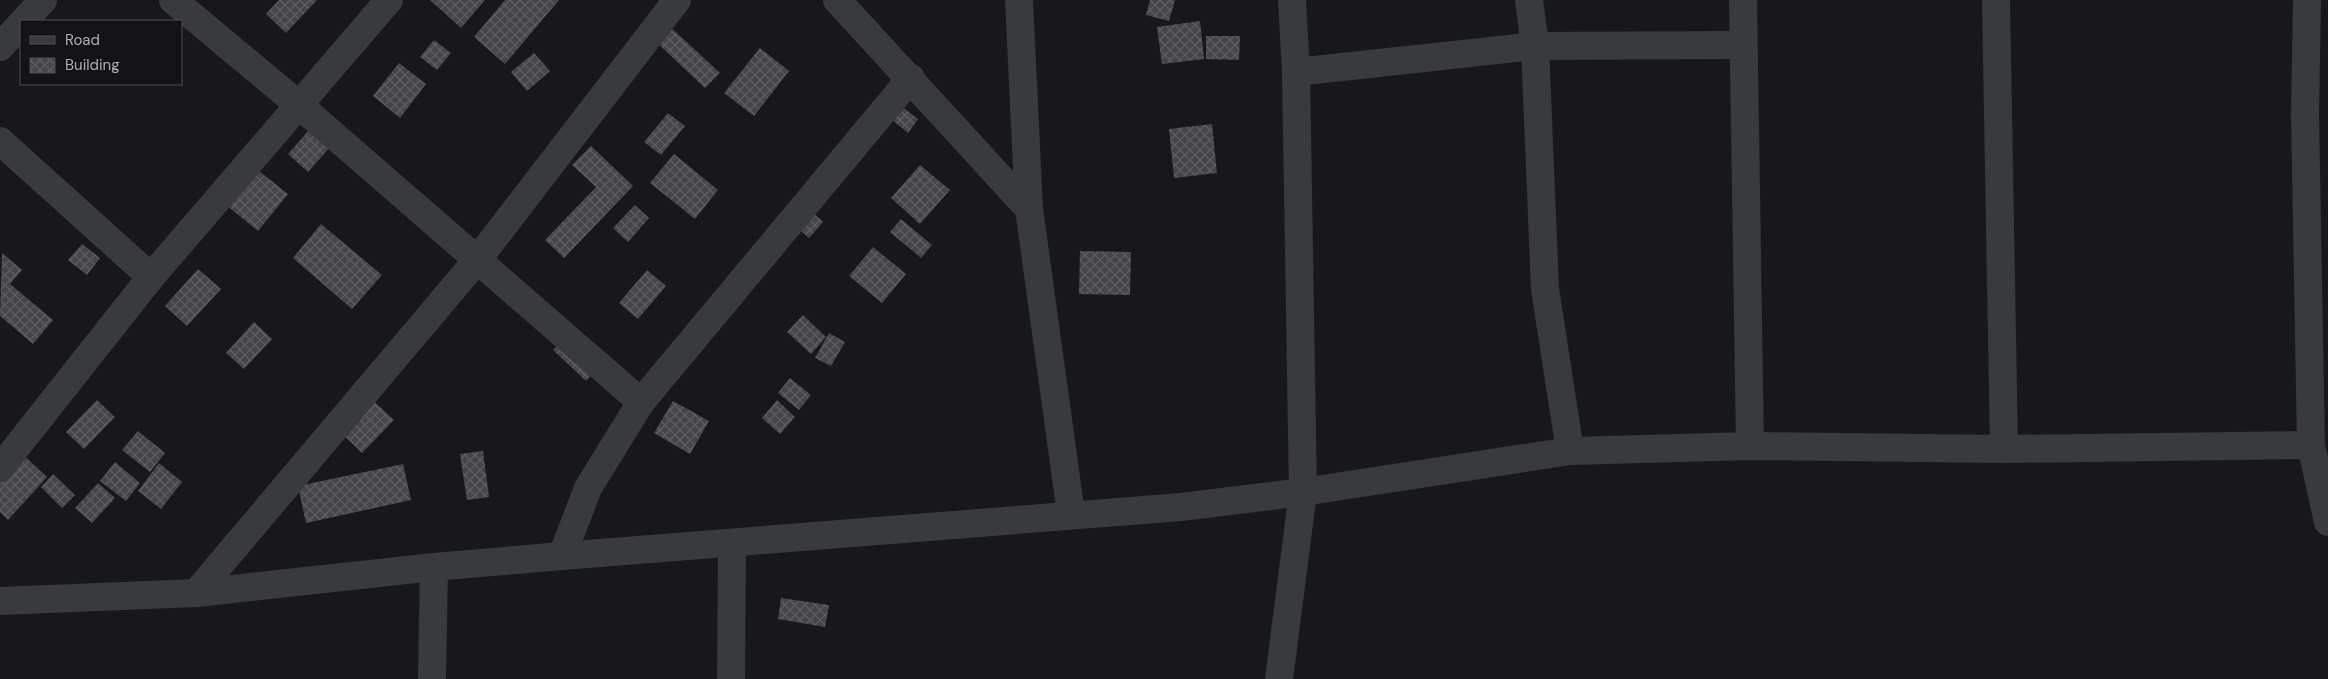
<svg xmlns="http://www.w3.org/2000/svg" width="2328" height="679" viewBox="0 0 2328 679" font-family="'DM Sans',sans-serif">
<defs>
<pattern id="building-cross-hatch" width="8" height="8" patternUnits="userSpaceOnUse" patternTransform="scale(1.25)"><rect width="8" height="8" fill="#45454a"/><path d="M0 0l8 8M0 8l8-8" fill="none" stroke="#5d5d62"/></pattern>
</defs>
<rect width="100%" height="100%" fill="#18181a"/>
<g fill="url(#building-cross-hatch)">
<polygon points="279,0 317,0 286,33 266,14"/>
<polygon points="430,0 485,0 461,28"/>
<polygon points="505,0 559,0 505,64 474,37"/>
<polygon points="1150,0 1175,0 1169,21 1146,15"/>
<polygon points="1200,21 1204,59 1162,64 1157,27"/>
<polygon points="667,24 720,73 705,88 653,39"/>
<polygon points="1206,36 1240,36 1239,60 1206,59"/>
<polygon points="434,40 451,53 437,70 420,57"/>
<polygon points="760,48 789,71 754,116 724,93"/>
<polygon points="534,53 550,71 527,91 511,72"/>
<polygon points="399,63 426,84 400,118 373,96"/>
<polygon points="896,102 918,119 908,133 886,115"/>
<polygon points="668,113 685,126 661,155 644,142"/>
<polygon points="1212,124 1217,173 1174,178 1169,129"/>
<polygon points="312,127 332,145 308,172 288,154"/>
<polygon points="591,146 633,186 564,258 545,240 596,187 572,165"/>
<polygon points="674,154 718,190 695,219 650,183"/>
<polygon points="249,163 288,194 258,231 220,200"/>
<polygon points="920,165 950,190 920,224 891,198"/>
<polygon points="635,205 649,218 628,242 613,228"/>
<polygon points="805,205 823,222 809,238 791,222"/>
<polygon points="901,219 932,245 921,258 890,232"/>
<polygon points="321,224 382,275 352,309 293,258"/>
<polygon points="82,244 100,258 87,275 68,260"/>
<polygon points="873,247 906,274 882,303 849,276"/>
<polygon points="1080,251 1131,252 1130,295 1079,294"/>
<polygon points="2,253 22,270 10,284 53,320 33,344 0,316"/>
<polygon points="198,269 221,289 187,326 165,306"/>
<polygon points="647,270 666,286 638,319 619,303"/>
<polygon points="803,315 826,337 811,354 787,332"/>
<polygon points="254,322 272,339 244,369 226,353"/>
<polygon points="829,333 845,342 831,366 815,358"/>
<polygon points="566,336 599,367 586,381 553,350"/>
<polygon points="790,378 811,395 799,410 778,393"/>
<polygon points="363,391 394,420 362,453 332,424"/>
<polygon points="97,400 115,417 84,449 66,432"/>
<polygon points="777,400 795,417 780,434 762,418"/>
<polygon points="673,401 709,421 690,454 654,433"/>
<polygon points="138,431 165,453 150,472 122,450"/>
<polygon points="19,451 47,477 8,520 0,512 0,471"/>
<polygon points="483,451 489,497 467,500 460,454"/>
<polygon points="115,462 140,483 126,501 100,481"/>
<polygon points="159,463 182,482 161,509 138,491"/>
<polygon points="403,464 411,500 306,523 298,486"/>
<polygon points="53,474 75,495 62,508 41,487"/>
<polygon points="98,483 115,498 92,523 75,508"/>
<polygon points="781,598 829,605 825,627 778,619"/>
</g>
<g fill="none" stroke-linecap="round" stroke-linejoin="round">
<g stroke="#393a3e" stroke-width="28">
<polyline points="173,0 299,105 641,402"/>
<polyline points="837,0 1029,209"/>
<polyline points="1019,0 1029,209 1071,514"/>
<polyline points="1529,0 1535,46 1545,289 1570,451"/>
<polyline points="1743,0 1750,446"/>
<polyline points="1996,0 2004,449"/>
<polyline points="2307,0 2305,114 2311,445 2328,522"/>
<polyline points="24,21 43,0"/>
<polyline points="0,47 21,24"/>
<polyline points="1296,72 1535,46 1742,45"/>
<polyline points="0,141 151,277"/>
<polyline points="0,468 151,277 389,0"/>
<polyline points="562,556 588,488 641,402 911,78"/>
<polyline points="196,593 478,259 677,0"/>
<polyline points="0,601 196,593 434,567 562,556 1181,507 1303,492 1570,451 1750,446 2004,449 2311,445"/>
<polyline points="432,679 434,567"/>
<polyline points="731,679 732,543"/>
<polyline points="1279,679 1303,492 1296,72 1292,0"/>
</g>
</g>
<rect x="20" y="20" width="162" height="65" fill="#131315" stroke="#505156"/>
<rect x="30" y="36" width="25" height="8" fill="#393a3e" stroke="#505156"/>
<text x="65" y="45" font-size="15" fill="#abafb8">Road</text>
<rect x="30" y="58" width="25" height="15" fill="url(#building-cross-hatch)" stroke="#505156"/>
<text x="65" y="70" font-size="15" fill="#abafb8">Building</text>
</svg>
